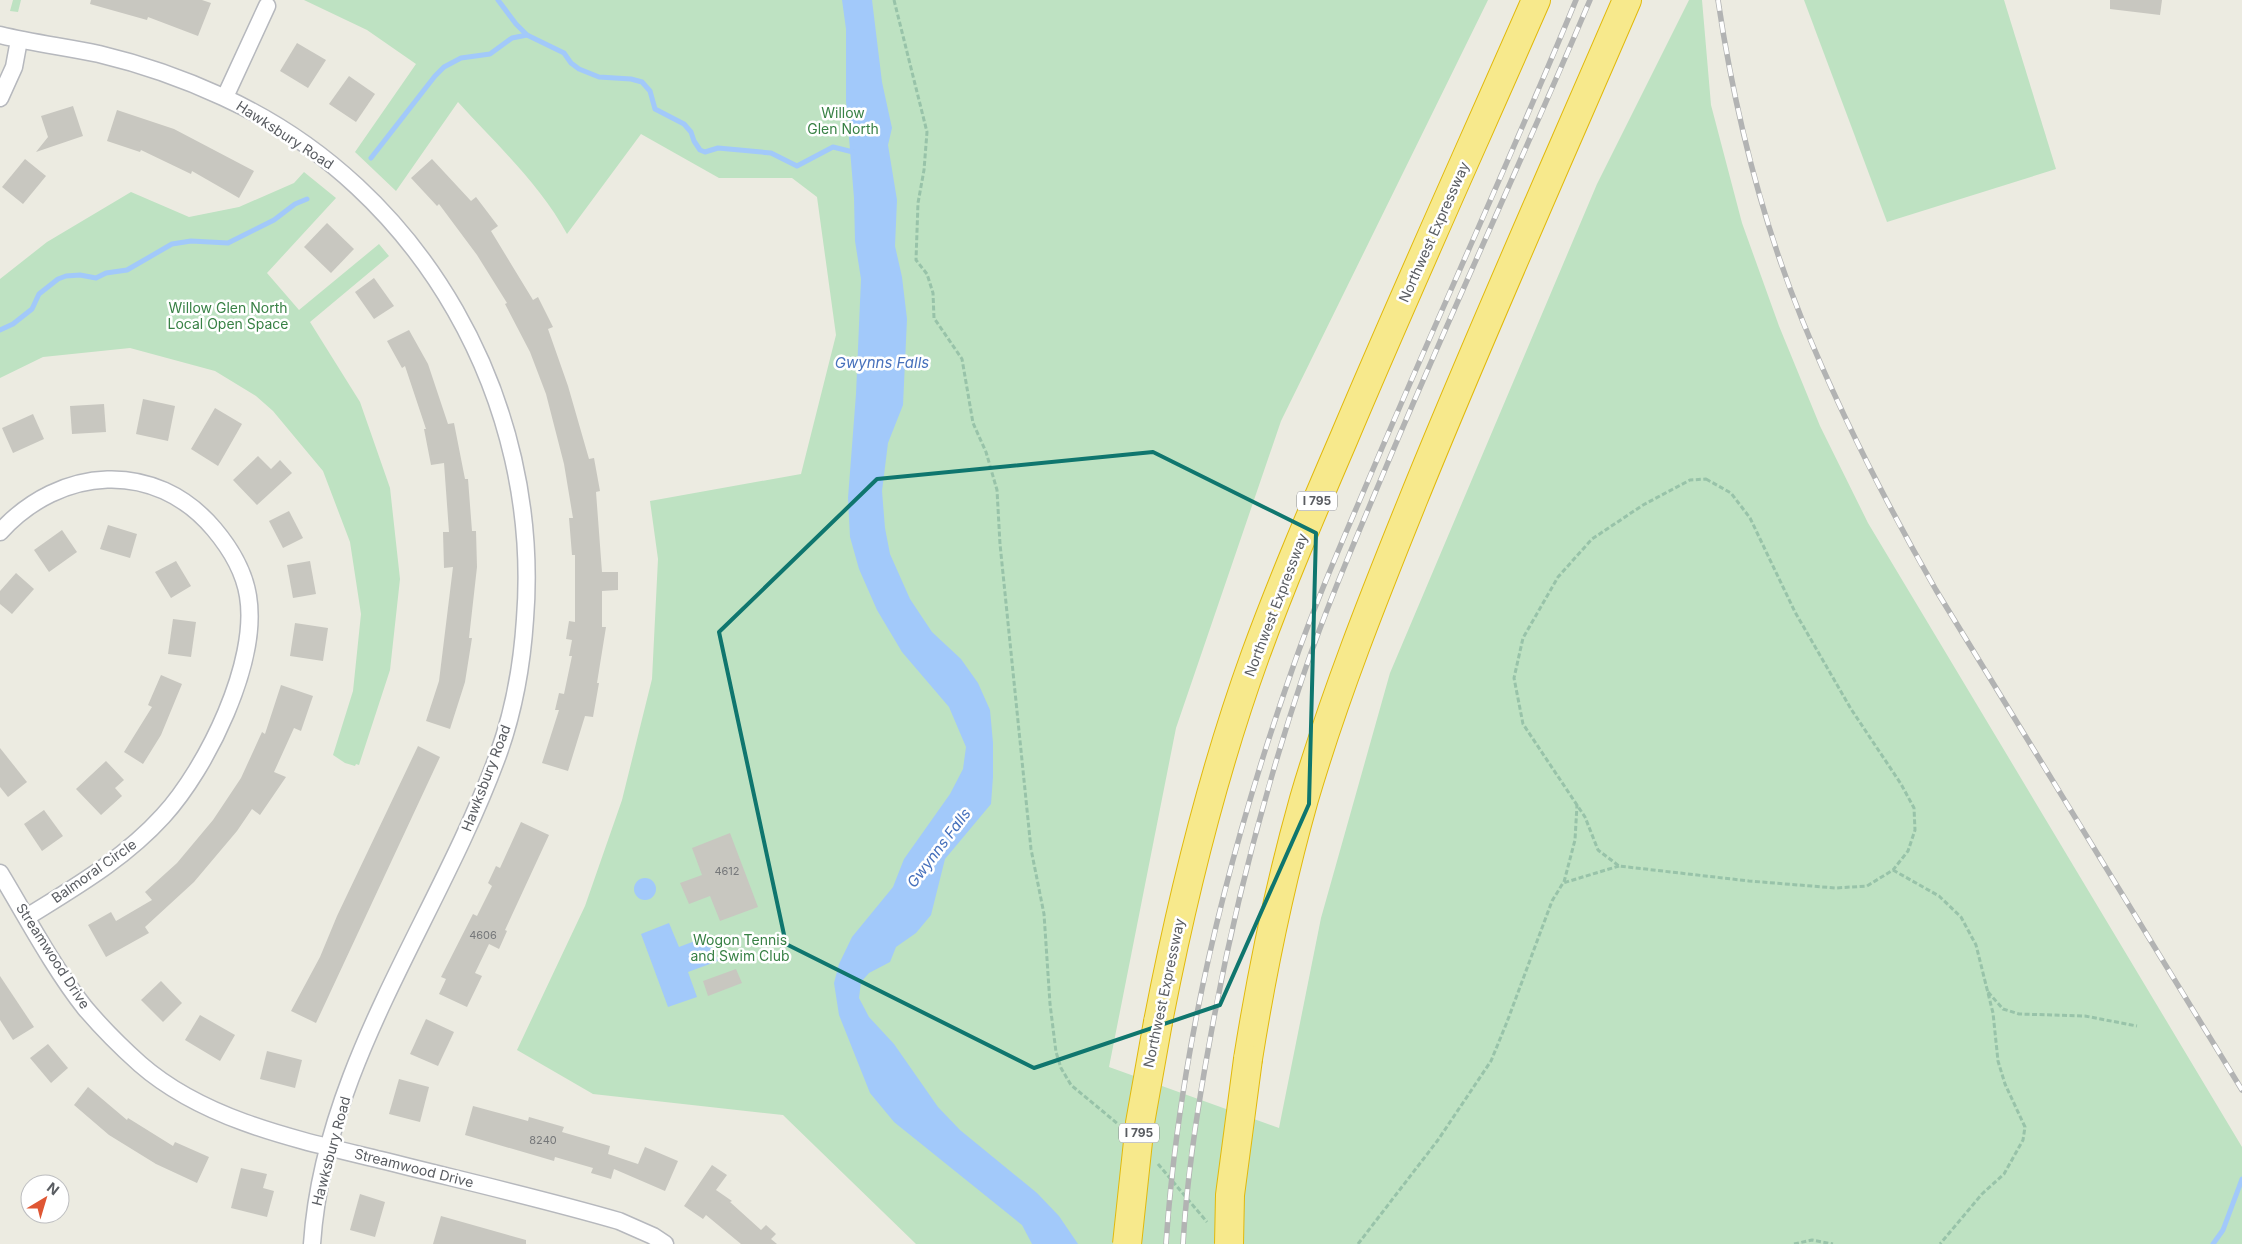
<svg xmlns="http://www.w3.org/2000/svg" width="2242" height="1244" viewBox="0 0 2242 1244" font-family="Inter,sans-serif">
<rect width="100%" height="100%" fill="#ecebe1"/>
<g fill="#bee2c2">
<polygon points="13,0 21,0 18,12 10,11"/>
<path d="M 304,0 L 1488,0 L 1281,421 L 1176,728 L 1109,1067 L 1279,1128 L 1321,918 L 1390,673 L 1597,184 L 1689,0 L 1702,0 L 1711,105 L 1742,223 L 1779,326 L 1820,426 L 1868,523 L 2242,1147 L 2242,1244 L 916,1244 L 783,1115 L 593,1094 L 517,1050 L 585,906 L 622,800 L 652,679 L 658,559 L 650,501 L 801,474 L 836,335 L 817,197 L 792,178 L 719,178 L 641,134 L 567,234 C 540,184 496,144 458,102 L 396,191 L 355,152 L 416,64 L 367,30 Z"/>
<polygon points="1804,0 2004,0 2056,169 1887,222"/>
<polygon points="304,172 336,198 267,273 299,310 379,244 389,256 310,322 360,402 390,488 400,579 390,670 359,765 356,764 355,766 345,763 333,755 353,691 361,614 350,542 323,471 273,411 256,396 215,371 130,348 43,357 0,378 0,279 47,242 131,192 189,217 239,207 294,183"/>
</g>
<g fill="#a2c9fa">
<polygon points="842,0 872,0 882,82 892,128 888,145 897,200 895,246 902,277 907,319 903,405 888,443 882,491 885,528 890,554 910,599 932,632 961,659 978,683 990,710 993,743 993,777 991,804 945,859 931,915 916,933 896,947 890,962 869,973 861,982 859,998 869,1017 894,1044 938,1107 960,1130 1037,1193 1059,1216 1078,1244 1032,1244 1022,1225 894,1122 870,1093 839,1015 834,983 839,964 852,937 893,887 904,859 950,794 963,769 966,747 949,707 902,652 877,610 859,569 850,537 848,498 856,394 861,279 855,241 854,198 846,101 846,29"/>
<circle cx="645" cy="889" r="11"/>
<polygon points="669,923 679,947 708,936 718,961 688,972 697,997 668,1007 641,934"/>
</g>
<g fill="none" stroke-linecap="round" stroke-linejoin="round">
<g stroke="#a2c9fa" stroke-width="5">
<polyline points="498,0 516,24 527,35 564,53 571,63 579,69 599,77 631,79 642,82 650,91 655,109 684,124 691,132 694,141 700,150 705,152 718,148 771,153 797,166 833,147 853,152"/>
<polyline points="371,158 435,76 444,67 461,58 490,54 512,38 527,35"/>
<polyline points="0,330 13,324 32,309 39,294 58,279 66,276 80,275 96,278 106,273 127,270 172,244 191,241 228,243 274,220 295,204 307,199"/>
<polyline points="2213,1244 2223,1230 2242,1179"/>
</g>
</g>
<g fill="#c8c7c0">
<polygon points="91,0 202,0 211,3 198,36 148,17 147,20 90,4"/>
<polygon points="2110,0 2162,0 2160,15 2110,9"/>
<polygon points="297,43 326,60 308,88 280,71"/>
<polygon points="349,76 375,94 356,122 329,104"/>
<polygon points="73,106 83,136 36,152 48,137 41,116"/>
<polygon points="117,110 174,129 254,171 239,198 192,171 191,174 141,150 140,152 107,141"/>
<polygon points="25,159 46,176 23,204 2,187"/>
<polygon points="432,159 471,201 476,197 498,226 491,231 533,300 538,297 553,327 548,329 568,386 589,459 594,458 600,491 596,492 602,572 618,572 618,590 602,591 602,627 606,627 597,683 599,683 593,717 585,716 568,771 542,763 559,710 555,710 559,693 564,694 572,656 569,656 572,640 566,639 569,621 575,622 575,555 572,555 569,518 573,518 564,464 546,394 530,352 505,304 507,303 477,255 439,204 437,206 411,178"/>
<polygon points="327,223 354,249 331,273 304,247"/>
<polygon points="374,278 394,306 374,319 355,292"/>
<polygon points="409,330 428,364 448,424 454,423 465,479 468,479 472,531 476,531 477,567 469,638 472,638 465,682 450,729 426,721 439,681 453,567 444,568 443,532 449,532 444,463 431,465 424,429 426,429 405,366 402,368 387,341"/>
<polygon points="143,399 175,406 168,441 136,434"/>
<polygon points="104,404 106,432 72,434 70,406"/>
<polygon points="215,408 242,424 218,466 191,449"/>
<polygon points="33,414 44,439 13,453 2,428"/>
<polygon points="258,456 271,469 280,460 292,473 257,505 233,480"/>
<polygon points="289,511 303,538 283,548 269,521"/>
<polygon points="108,525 137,534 130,558 100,549"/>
<polygon points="62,530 77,552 49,572 34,550"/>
<polygon points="176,561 191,586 171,598 155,572"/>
<polygon points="310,561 316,594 293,598 287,565"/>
<polygon points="16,573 34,589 12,614 0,604 0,591"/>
<polygon points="173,619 196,622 191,657 168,654"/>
<polygon points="295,623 328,628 323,661 290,656"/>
<polygon points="161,675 182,684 161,735 143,764 124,752 152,707 148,705"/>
<polygon points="281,685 313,696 301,731 294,728 274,772 286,777 260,815 252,809 237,831 194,882 145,927 149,933 106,957 88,925 111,912 116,921 152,900 145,892 177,863 213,820 241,778 262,732 265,734"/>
<polygon points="418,746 440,757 316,1023 291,1011 320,957 337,916"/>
<polygon points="0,748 27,782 8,797 0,787"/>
<polygon points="106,761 124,780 115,788 122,796 101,815 76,789"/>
<polygon points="44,810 63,836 42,851 24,824"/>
<polygon points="521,822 549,835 505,930 507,931 499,949 489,944 475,973 482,976 467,1007 439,994 446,979 441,977 473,914 477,916 492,886 488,883 496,866 500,868"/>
<polygon points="730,833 758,907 720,921 710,896 689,904 680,883 702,875 692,848"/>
<polygon points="736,969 742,983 708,996 703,981"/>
<polygon points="0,976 34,1027 13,1040 0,1020"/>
<polygon points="161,981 182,1003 163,1022 141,1000"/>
<polygon points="200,1015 235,1035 220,1061 185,1040"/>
<polygon points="426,1019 454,1032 438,1066 410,1054"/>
<polygon points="48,1044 68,1068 51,1083 30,1058"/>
<polygon points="267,1051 302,1060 295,1088 260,1079"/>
<polygon points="399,1079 429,1087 420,1122 389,1114"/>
<polygon points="88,1087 127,1120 128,1118 173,1146 175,1142 209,1157 197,1183 156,1164 109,1135 74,1105"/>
<polygon points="473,1106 528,1121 529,1117 564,1127 562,1132 610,1146 608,1154 638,1164 645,1147 678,1161 665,1191 614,1169 611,1179 591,1173 593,1168 555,1157 554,1161 465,1135"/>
<polygon points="712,1165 727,1175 716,1190 732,1201 730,1202 761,1230 766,1225 776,1234 771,1239 777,1244 741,1244 706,1215 703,1219 684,1206"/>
<polygon points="241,1168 267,1174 263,1188 274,1191 267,1217 231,1208"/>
<polygon points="360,1194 385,1202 375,1237 350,1230"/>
<polygon points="441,1216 526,1240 526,1244 433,1244"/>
</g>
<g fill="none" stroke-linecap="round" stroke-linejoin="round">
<defs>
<g id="minor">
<path d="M 0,35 C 33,43 66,47 99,54 C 141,64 184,79 223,97 C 423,188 542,402 525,619 C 522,665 514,711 498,755 C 438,919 324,1065 312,1244"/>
<polyline points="225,97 267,6"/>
<polyline points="0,98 14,67 19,40"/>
<path d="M 0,532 C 60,466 155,459 214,529 C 230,548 244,571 248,596 C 259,662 207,768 163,816 C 124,859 75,887 27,917"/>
<path d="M 0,873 C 26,916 54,969 85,1008 C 102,1028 121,1047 140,1064 C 205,1121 299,1140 381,1160 C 460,1180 540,1198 619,1221 L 653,1236 L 665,1244"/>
</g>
<g id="motorway">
<path d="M 1158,1022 C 1182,898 1212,775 1255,656 C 1282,582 1313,510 1344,438 C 1406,291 1472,146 1536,0"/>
<path d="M 1248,1059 C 1262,971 1280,884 1304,799 C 1334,697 1373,599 1413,500 C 1481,332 1555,167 1627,0"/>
</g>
</defs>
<use href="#minor" stroke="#b6b8bd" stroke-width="19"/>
<use href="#motorway" stroke="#e1b90c" stroke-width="30"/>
<g stroke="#98c3a9" stroke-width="3" stroke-dasharray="5 2.5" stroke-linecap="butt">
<polyline points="894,0 927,132 924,170 918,203 916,260 927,274 933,293 934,318 962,359 973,423 986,452 997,490 1000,544 1031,849 1044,914 1050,1004 1056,1052 1061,1068 1071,1085 1118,1124"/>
<polygon points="1706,479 1731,493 1750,518 1795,612 1851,709 1901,784 1914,808 1915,830 1908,851 1893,870 1867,886 1836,888 1749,881 1619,866 1598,850 1585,817 1523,724 1514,678 1523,638 1558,577 1592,539 1643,505 1690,480"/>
<polyline points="1893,870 1939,896 1961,917 1976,945 1993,1013 1998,1061 2005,1084 2025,1127 2023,1140 2004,1174 1982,1194 1940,1244"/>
<polyline points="1564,882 1575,840 1577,805"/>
<polyline points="1988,992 2003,1009 2019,1014 2085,1016 2137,1026"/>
<polyline points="1158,1164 1207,1222"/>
<polyline points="1358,1244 1438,1140 1491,1061 1507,1022 1552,901 1563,883 1619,866"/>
<polyline points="1794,1244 1812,1240 1833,1244"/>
</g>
<use href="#minor" stroke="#fff" stroke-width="16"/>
<use href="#motorway" stroke="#f7e98c" stroke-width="28"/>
<defs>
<g id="rail">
<path d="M 1718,0 C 1734,108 1762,221 1803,322 C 1841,415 1886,503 1936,590 L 2242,1090"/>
<path d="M 1166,1244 C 1179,1051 1228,853 1292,670 C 1317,597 1349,526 1379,455 C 1444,303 1513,153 1576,0"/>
<path d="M 1183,1244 C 1187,1173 1198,1104 1211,1034 C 1233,912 1264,793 1303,676 C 1327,605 1357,536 1386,467 C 1452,310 1524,156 1590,0"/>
</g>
</defs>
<use href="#rail" stroke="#b2b3b3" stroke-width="5.5"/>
<use href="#rail" stroke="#fff" stroke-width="4" stroke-dasharray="11" stroke-linecap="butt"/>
<defs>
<g id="motorway-bridge">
<polyline points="1127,1244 1140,1123 1158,1022"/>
<polyline points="1229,1244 1230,1195 1248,1059"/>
</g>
</defs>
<use href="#motorway-bridge" stroke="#e1b90c" stroke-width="30" stroke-linecap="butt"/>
<use href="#motorway-bridge" stroke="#f7e98c" stroke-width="28"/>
</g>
<path fill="none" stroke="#0f766e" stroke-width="4" stroke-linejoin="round" d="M 1153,452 L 1316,533 L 1309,804 L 1220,1005 L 1034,1068 L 786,944 L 719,632 L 877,479 Z"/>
<g text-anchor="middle" stroke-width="5" stroke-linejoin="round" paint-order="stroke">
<g font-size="11" fill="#757779">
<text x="727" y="875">4612</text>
<text x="483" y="939">4606</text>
<text x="543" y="1144">8240</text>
</g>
<g fill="#fff" stroke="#8b8d90" stroke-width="1">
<rect x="1297" y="491.5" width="40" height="19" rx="4"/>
<rect x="1119" y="1123.5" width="40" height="19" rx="4"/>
</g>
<g font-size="12" font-weight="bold" fill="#595c61">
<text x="1317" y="505">I 795</text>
<text x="1139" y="1137">I 795</text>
</g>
<g font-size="14" fill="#388145" stroke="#fff">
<text x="843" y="118">Willow<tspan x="843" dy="16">Glen North</tspan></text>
<text x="228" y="313">Willow Glen North<tspan x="228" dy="16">Local Open Space</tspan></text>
<text x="740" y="945">Wogon Tennis<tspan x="740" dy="16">and Swim Club</tspan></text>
</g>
<g font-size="14" fill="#595c61" stroke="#fff">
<text transform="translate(285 135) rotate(33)" y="5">Hawksbury Road</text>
<text transform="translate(1434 232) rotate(-66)" y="5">Northwest Expressway</text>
<text transform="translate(1276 605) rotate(-69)" y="5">Northwest Expressway</text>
<text transform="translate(486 778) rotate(-69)" y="5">Hawksbury Road</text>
<text transform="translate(94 871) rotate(-35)" y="5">Balmoral Circle</text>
<text transform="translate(53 956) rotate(57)" y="5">Streamwood Drive</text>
<text transform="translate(1164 993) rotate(-78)" y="5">Northwest Expressway</text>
<text transform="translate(331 1151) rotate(-75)" y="5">Hawksbury Road</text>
<text transform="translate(414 1168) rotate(14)" y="5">Streamwood Drive</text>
</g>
<g font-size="15" font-style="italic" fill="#4771bc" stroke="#fff">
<text x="882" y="368">Gwynns Falls</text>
<text transform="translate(939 848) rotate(-53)" y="5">Gwynns Falls</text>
</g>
</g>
<g transform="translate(45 1199) rotate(38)"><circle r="24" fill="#ffffff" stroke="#bdbec0"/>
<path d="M0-4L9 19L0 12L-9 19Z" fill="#df5633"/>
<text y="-8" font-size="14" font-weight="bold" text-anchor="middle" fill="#595c61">N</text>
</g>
</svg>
